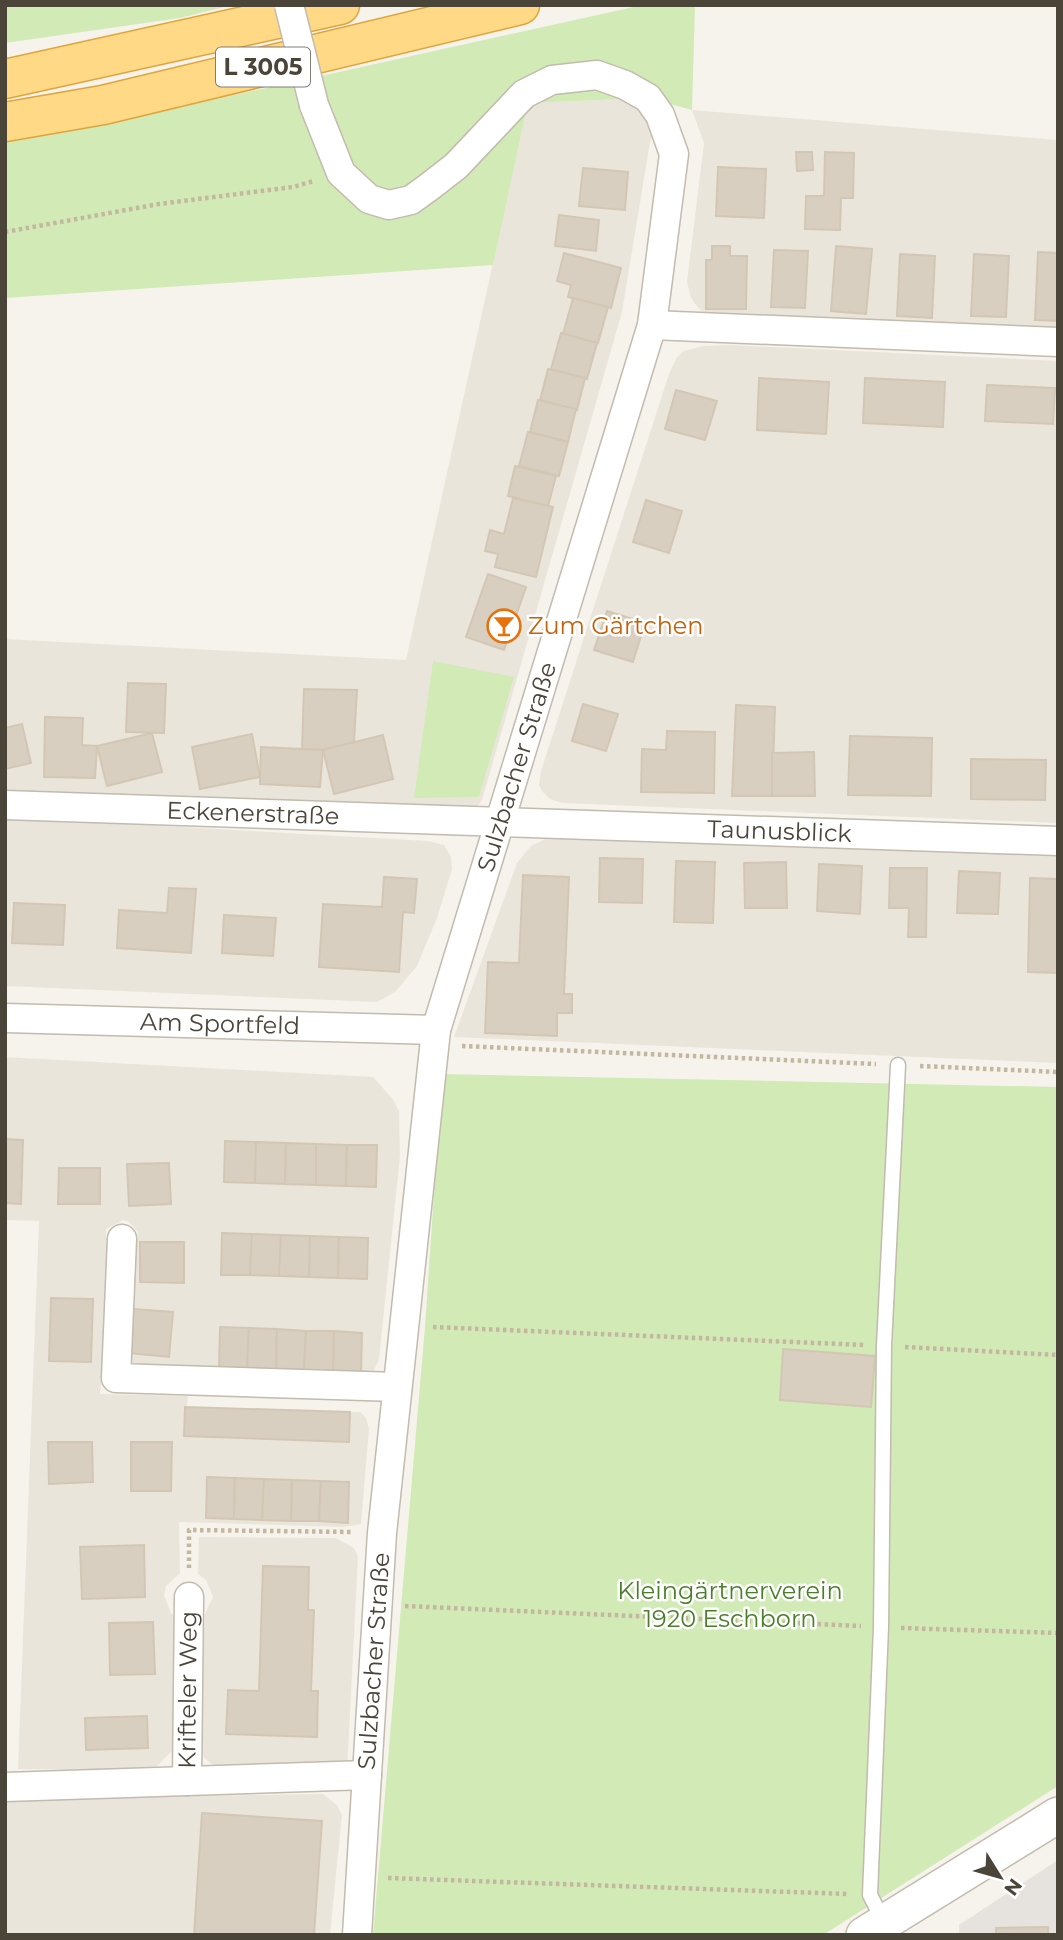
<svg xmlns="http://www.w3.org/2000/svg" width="1063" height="1940" viewBox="0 0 1063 1940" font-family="Montserrat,sans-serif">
<rect width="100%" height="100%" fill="#f6f3ec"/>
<g fill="#eae5da">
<polygon points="648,98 660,115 650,142 622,312 482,800 478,806 467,812 5,798 5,639 406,660 528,103"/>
<polygon points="692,110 1058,140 1058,328 711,315 699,309 691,298 687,282 704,143"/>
<polygon points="729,345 1058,361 1058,823 562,803 550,799 542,791 539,785 541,771 669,374 677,357 684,351 703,346"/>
<polygon points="5,817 428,841 444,845 451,857 452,869 437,918 417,966 395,992 377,1002 5,986"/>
<polygon points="559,837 1058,854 1058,1063 454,1037 517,863 531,846 547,838"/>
<polygon points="5,1057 373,1077 392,1098 399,1111 400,1156 379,1359 372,1375 136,1366 126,1358 132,1250 137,1245 138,1232 129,1222 123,1220 106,1229 106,1242 114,1252 100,1394 188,1396 184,1436 349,1442 350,1412 360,1412 366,1418 369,1429 361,1524 342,1527 179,1522 180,1573 166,1586 164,1596 171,1613 179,1619 174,1737 172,1751 157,1766 141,1770 18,1769 39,1221 5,1220"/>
<polygon points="199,1537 336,1538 354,1548 358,1557 347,1770 219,1769 204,1758 200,1749 205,1614 213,1597 206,1580 198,1574"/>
<polygon points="323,1794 337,1805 342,1815 330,1935 5,1935 5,1799"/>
</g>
<polygon fill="#e6e2dd" points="1058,1860 1058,1935 959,1935 959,1925"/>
<g fill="#d2eab5">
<polygon points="5,5 232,5 180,18 5,43"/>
<polygon points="643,5 695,5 692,110 648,98 528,103 493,265 5,298 5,133 167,110"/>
<polygon points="433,661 514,677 479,797 414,798"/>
<polygon points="442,1074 1058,1087 1058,1786 823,1935 373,1935 425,1327"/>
</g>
<g fill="#d8cfc1" stroke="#d3c7b4" stroke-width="2">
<polygon points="796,152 812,152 813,170 797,171"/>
<polygon points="825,152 854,153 853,198 841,198 840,230 805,229 806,196 824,196"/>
<polygon points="718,167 766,169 764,218 716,216"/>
<polygon points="583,168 628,172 625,210 579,206"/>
<polygon points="559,215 599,220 596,251 555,246"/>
<polygon points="712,246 730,246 730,256 747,256 746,309 706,309 706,260 712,260"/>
<polygon points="836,246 872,249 866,314 831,311"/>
<polygon points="774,250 808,251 805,308 771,307"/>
<polygon points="1038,252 1058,253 1058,321 1035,320"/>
<polygon points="564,253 621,268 611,308 568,297 571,285 557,281"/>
<polygon points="900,254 935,256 932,318 897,316"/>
<polygon points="974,254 1009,256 1006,317 971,316"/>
<polygon points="573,298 608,307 598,343 563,334"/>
<polygon points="561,333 597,343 587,379 551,369"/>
<polygon points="548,369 585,378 577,410 540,400"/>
<polygon points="759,378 829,382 826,434 757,430"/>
<polygon points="865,378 945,382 943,427 863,423"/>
<polygon points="987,385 1055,388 1053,424 985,421"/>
<polygon points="676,390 717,401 705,440 665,429"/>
<polygon points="538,400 576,409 568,442 530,432"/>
<polygon points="528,432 568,442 559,476 519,466"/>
<polygon points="515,466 556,476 548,506 508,496"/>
<polygon points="513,498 553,507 536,577 495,567 498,554 485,551 490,530 504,534"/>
<polygon points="646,500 682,511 669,553 633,542"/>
<polygon points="488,574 526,587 504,650 466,637"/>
<polygon points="607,611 645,623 633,662 594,650"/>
<polygon points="128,683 166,684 164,733 126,732"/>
<polygon points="304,689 357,690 354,742 323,750 302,749"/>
<polygon points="583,704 618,714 606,751 572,741"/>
<polygon points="736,705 775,707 772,796 732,796"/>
<polygon points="45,717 83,718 82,745 97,746 95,778 44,777"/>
<polygon points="22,724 31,763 5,769 5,728"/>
<polygon points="667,731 715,732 714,793 641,792 642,749 666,750"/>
<polygon points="152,733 162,772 107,786 97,746"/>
<polygon points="252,734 260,777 200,789 192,747"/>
<polygon points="383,735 393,779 334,794 323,750"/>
<polygon points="850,736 932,738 931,796 848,795"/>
<polygon points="261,747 323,750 320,787 260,784"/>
<polygon points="814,752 815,796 772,796 772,753"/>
<polygon points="971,759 1046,760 1045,800 971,799"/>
<polygon points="600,858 643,859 642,903 599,902"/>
<polygon points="676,861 715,862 713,923 674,922"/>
<polygon points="786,862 787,908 745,908 744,863"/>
<polygon points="819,864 862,866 860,914 817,911"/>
<polygon points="890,868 927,868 926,937 908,937 909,908 889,908"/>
<polygon points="959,871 1000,873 998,914 957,913"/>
<polygon points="523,875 569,877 564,994 572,994 572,1013 557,1013 557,1036 485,1033 488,962 519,963"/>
<polygon points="384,877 417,879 414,913 403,912 399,972 319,967 323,904 382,907"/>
<polygon points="1030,878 1058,879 1058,973 1028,972"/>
<polygon points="169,888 196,889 191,953 117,948 119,910 167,913"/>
<polygon points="14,903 65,905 63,945 12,943"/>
<polygon points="224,915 276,918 273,956 222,953"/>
<polygon points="5,1139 23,1140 21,1204 5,1203"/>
<polygon points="225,1141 256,1142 255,1183 224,1182"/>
<polygon points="256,1142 286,1143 285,1184 255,1183"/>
<polygon points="286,1143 316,1144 316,1185 285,1184"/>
<polygon points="316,1144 347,1145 346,1186 316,1185"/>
<polygon points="347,1145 377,1145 376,1187 346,1186"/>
<polygon points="169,1163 171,1204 129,1206 127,1164"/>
<polygon points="59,1168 100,1168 100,1204 58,1204"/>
<polygon points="222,1233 252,1234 250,1275 221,1275"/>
<polygon points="252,1234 281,1235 279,1276 250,1275"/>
<polygon points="281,1235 310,1236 309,1277 279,1276"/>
<polygon points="310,1236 339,1237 338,1278 309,1277"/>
<polygon points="339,1237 368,1238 367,1279 338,1278"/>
<polygon points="140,1242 184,1242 184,1283 140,1282"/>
<polygon points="51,1298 93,1299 91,1362 49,1361"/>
<polygon points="133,1309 173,1312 169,1357 129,1353"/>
<polygon points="220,1327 249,1328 247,1370 219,1369"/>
<polygon points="249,1328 277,1329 276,1371 247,1370"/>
<polygon points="277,1329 306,1331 304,1372 276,1371"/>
<polygon points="306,1331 334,1331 333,1373 304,1372"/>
<polygon points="334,1331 362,1333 361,1374 333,1373"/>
<polygon points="783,1349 875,1356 871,1407 780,1400"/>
<polygon points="185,1407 350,1412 349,1442 184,1436"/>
<polygon points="48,1442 92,1442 93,1482 49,1484"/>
<polygon points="131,1442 172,1442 171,1491 131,1491"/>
<polygon points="207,1477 235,1478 234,1519 206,1518"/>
<polygon points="235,1478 264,1479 262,1520 234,1519"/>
<polygon points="264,1479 292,1480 291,1521 262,1520"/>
<polygon points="292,1480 321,1481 319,1521 291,1521"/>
<polygon points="321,1481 349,1482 348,1523 319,1521"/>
<polygon points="144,1545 145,1597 82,1599 80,1547"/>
<polygon points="263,1566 309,1567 308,1610 314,1610 311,1691 318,1691 317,1737 226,1734 228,1690 259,1691"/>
<polygon points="153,1622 155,1674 110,1675 109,1623"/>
<polygon points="147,1716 148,1748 86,1750 85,1718"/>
<polygon points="202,1813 322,1821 314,1935 194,1935"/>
<polygon points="1048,1927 1048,1935 996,1935 996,1928"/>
</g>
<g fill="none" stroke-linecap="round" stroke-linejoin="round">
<defs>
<polyline id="service" points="884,1922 870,1895 881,1627 884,1346 898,1065"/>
<g id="minor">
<polyline points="314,105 341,173 369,199 389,205 411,200 429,187 456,166 524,94 552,80 597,75 625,85 648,98 660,115 674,154 652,325 436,1030 382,1533 357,1935"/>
<polyline points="652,325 1058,342"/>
<path id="s1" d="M 5,805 L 1058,841"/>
<path id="s2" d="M 5,1018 L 436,1030"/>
<polyline points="122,1239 116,1378 397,1387"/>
<path id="s3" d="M 187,1781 L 189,1597"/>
<polyline points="5,1787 367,1775"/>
</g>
<polyline id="tertiary" points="864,1935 1058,1815"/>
<g id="trunk">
<polyline points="5,79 340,5"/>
<polyline points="5,122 103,105 520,5"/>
</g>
</defs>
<use href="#service" stroke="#c2bbae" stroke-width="17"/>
<use href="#minor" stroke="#c2bbae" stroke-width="31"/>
<use href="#tertiary" stroke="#c2bbae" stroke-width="38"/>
<use href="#trunk" stroke="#e0a43c" stroke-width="41"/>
<g stroke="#c4b79f" stroke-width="4.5" stroke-dasharray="3.5 3.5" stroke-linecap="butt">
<polyline points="5,232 159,204 293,187 314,181"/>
<polyline points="462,1046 876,1064"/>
<polyline points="920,1066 1058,1072"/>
<polyline points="433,1327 865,1345"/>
<polyline points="905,1347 1058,1355"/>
<polyline points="189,1568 189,1530 353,1532"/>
<polyline points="405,1606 861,1626"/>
<polyline points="901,1628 1058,1633"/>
<polyline points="388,1878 848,1894"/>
</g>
<use href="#service" stroke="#fff" stroke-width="14"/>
<use href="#minor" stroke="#fff" stroke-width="28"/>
<use href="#tertiary" stroke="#fff" stroke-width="35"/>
<use href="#trunk" stroke="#ffd985" stroke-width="38"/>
<defs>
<polyline id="minor-bridge" points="289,5 314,105"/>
</defs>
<use href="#minor-bridge" stroke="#c2bbae" stroke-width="31" stroke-linecap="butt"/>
<use href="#minor-bridge" stroke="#fff" stroke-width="28"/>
</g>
<defs>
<symbol id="bar-ring" viewBox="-11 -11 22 22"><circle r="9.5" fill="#fff" stroke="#e8710a" stroke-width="1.5"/><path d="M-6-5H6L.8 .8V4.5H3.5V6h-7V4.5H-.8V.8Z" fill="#e8710a"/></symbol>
</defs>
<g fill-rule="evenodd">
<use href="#bar-ring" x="485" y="607" width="38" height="38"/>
</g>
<g text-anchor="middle" stroke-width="5" stroke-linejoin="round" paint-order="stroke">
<rect fill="#fff" stroke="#817c74" stroke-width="2" x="216" y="47.5" width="94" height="39" rx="5"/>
<g font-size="23" font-weight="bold" fill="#4b4439">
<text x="263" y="75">L 3005</text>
</g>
<g font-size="24" fill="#c56008" stroke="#fff" text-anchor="start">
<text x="528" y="634">Zum Gärtchen</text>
</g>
<g font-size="24" fill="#4b4439" stroke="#fff">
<text transform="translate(517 767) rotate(-73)" y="8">Sulzbacher Straße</text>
<text dy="8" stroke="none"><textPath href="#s1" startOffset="248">Eckenerstraße</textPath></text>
<text dy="8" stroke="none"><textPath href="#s1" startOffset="775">Taunusblick</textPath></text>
<text dy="8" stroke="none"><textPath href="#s2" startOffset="215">Am Sportfeld</textPath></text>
<text transform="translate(374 1661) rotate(-86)" y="8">Sulzbacher Straße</text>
<text dy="8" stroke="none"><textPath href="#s3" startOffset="91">Krifteler Weg</textPath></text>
</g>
<g font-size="24" fill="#4a7f2a" stroke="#fff">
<text x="730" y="1599">Kleingärtnerverein<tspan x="730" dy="28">1920 Eschborn</tspan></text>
</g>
</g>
<rect width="1063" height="1940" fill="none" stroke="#4b4439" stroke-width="14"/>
<g transform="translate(1000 1877) rotate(127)" stroke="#ffffff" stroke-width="5" paint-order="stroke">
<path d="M0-5L12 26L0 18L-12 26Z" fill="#4b4439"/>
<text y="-10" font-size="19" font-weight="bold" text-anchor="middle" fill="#4b4439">N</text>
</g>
</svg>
